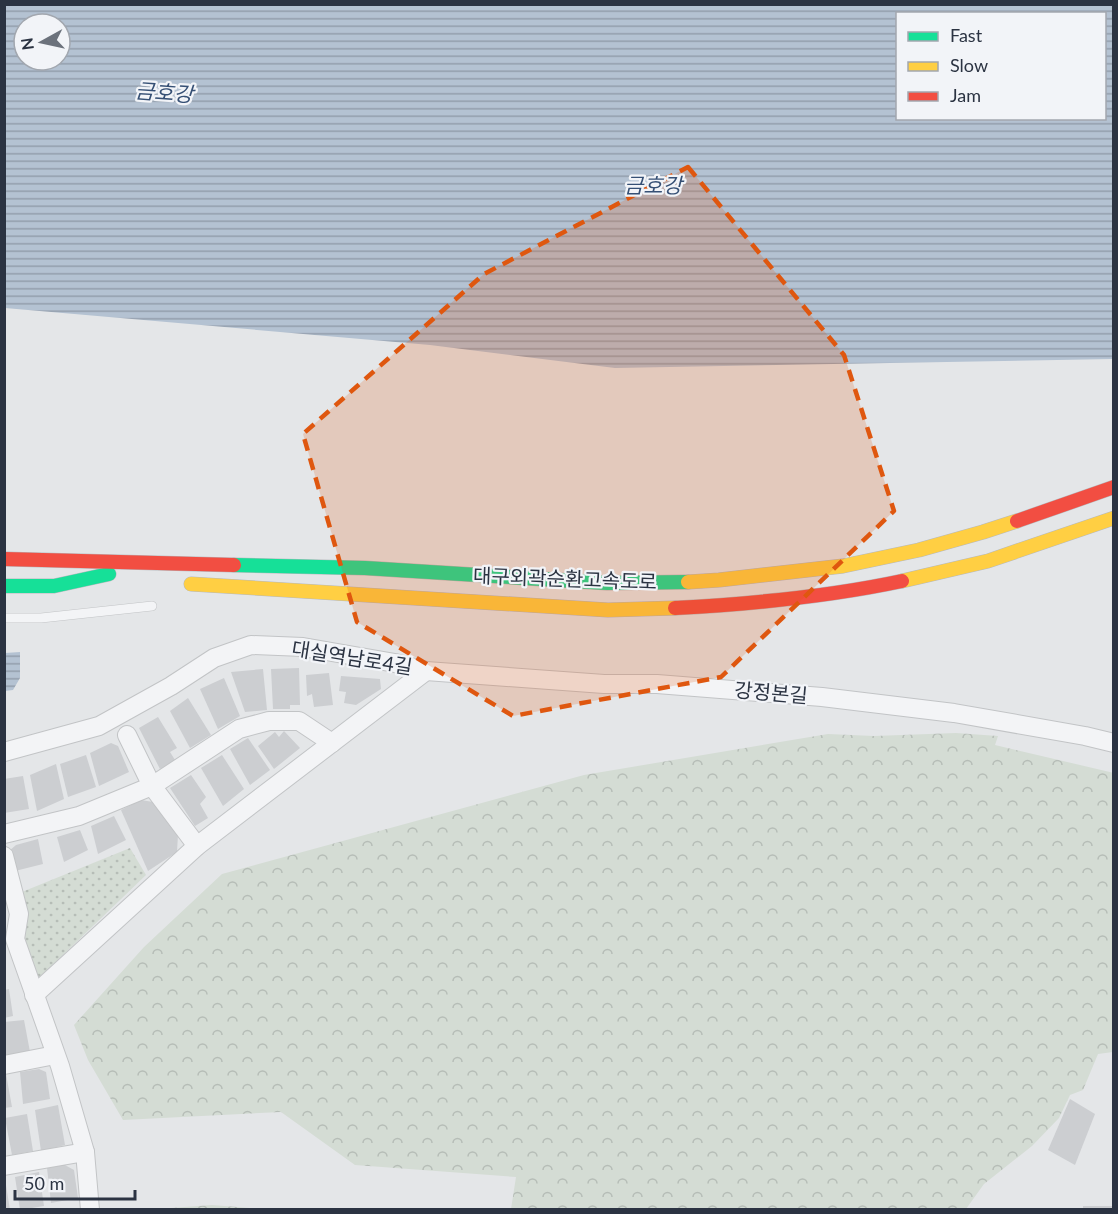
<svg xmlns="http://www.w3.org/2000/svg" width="1118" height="1214" viewBox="0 0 1118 1214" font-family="Lato,'Noto Sans KR',sans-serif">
<defs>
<pattern id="forest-crowns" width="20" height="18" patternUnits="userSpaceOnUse" patternTransform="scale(1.5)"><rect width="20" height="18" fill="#d4dcd4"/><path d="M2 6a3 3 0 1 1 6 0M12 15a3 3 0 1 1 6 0" fill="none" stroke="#b6bdb7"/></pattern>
<pattern id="park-dots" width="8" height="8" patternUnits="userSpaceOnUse" patternTransform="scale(1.5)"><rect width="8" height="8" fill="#d4dcd4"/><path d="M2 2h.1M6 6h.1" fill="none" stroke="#b6bdb7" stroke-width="1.8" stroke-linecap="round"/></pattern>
<pattern id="water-rules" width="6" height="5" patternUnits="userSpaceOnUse" patternTransform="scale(1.5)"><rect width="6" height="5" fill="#b4c2d2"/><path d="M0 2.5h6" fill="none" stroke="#939eac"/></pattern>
</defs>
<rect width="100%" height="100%" fill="#e4e6e8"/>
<g fill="url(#forest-crowns)">
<polygon points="956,733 998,736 995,745 1114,773 1113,1052 1098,1054 1083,1090 1070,1095 1059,1118 1032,1146 984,1184 966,1209 511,1209 516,1177 355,1165 281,1112 123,1120 88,1060 74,1025 144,947 222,874 584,775 828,734 874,736"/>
<polygon points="212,1205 262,1209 157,1209"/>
</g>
<polygon fill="url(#park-dots)" points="130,848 146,875 39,978 22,936 17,894"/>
<g fill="url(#water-rules)" fill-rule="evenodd">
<path d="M 4,5 L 1113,5 L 1113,359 L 615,368 L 430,345 L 5,308 ZM 898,14 L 1104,14 L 1104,118 L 898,118 ZM 24,24 L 60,24 L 60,60 L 24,60 Z"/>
<polygon points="20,652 20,678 13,690 5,691 5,653"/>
</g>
<g fill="#ccced1">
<polygon points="299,668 300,705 290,705 290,709 273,709 271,669"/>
<polygon points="263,669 267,710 245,712 231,672"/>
<polygon points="329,673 333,705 314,707 312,694 307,696 306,675"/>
<polygon points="341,676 380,679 381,689 356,705 344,703 346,692 339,691"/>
<polygon points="224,678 240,716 218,729 200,689"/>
<polygon points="188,698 211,735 190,748 170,711"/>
<polygon points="158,717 177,748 170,752 175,760 160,769 139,728"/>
<polygon points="284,731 300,748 274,769 258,746 275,732 279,737"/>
<polygon points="248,738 270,770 250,785 230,749"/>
<polygon points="111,743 118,746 129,772 99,786 90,753"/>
<polygon points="86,755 96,787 68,797 60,764"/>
<polygon points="222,755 244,789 223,806 201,768"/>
<polygon points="56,764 64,799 37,811 30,775"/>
<polygon points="191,775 206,797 200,804 208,818 195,826 170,788"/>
<polygon points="23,776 29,809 4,813 4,779"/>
<polygon points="141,800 153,802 178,834 177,852 148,871 121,810"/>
<polygon points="114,816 126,840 98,854 91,826"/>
<polygon points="80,830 88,850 64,862 57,837"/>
<polygon points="38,839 43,864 11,872 8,852 16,845"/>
<polygon points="9,989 13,1016 4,1018 4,990"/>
<polygon points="24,1020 30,1052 4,1057 4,1022"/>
<polygon points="39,1069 46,1072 50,1099 23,1104 20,1072"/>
<polygon points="4,1074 6,1074 12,1107 4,1108"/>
<polygon points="1070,1099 1095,1114 1075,1165 1048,1150"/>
<polygon points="58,1105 65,1145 41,1151 35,1110"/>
<polygon points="27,1114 33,1151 12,1155 5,1118"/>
<polygon points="63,1164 74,1170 78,1198 51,1203 47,1168"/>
<polygon points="39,1172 44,1206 20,1210 15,1177"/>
<polygon points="4,1185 6,1185 10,1210 4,1210"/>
<rect x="1083" y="1206" width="31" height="4"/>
</g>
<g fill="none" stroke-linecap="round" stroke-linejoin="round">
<defs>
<polyline id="lane" points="4,618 41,618 152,606"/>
<g id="street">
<polyline points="127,735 152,786 197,846"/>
<polyline points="4,752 99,726 171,686 214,658 251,645 303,647 395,663 426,671 604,684 657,684 822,697 954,713 1085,736 1114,743"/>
<polyline points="4,834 79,816 152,786 239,729 269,721 299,721 332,743"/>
<polyline points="4,856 19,914 15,939 60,1066 85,1152 90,1210"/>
<polyline points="34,995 197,846 426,671"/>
<polyline points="4,1065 55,1055"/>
<polyline points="4,1166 85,1152"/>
</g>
<g id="fast">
<polyline points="234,565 365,568 607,583 688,582"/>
<polyline points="4,586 54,586 109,574"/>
</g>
<g id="slow">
<polyline points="902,581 988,561 1114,518"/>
<polyline points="688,582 719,580 843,566 919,550 983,532 1017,521"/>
<polyline points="191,584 608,610 675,608"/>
</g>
<g id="jam">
<polyline points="1017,521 1114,487"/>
<polyline points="4,559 234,565"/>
<path d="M 675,608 C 751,604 827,597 902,581"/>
</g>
</defs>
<use href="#lane" stroke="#c2c4c6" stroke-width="10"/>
<use href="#street" stroke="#c2c4c6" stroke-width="20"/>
<use href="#fast" stroke="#b6b9bd" stroke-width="15"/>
<use href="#slow" stroke="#b6b9bd" stroke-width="15"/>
<use href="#jam" stroke="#b6b9bd" stroke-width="15"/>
<use href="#lane" stroke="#f3f4f6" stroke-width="9"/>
<use href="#street" stroke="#f3f4f6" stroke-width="18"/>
<use href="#fast" stroke="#16e098" stroke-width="14"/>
<use href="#slow" stroke="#ffcf43" stroke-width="14"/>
<use href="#jam" stroke="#f24e42" stroke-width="14"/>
</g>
<path fill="#df570f" fill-opacity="0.2" stroke="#df570f" stroke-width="4.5" stroke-dasharray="12 8" stroke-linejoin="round" d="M 688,167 L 844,355 L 894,511 L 721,677 L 513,716 L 357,622 L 303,434 L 484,274 Z"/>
<g text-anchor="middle" stroke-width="4.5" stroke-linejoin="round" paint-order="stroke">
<g font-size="20" fill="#2b3342" stroke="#f2f4f8">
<text transform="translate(565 579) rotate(2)" y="7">대구외곽순환고속도로</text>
<text transform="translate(352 658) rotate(9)" y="7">대실역남로4길</text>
<text transform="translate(771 693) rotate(5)" y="7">강정본길</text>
</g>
<g font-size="21" font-style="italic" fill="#365075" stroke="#f2f4f8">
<text transform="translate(164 93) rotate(4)" y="7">금호강</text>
<text x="653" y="193">금호강</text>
</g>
</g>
<rect width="1118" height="1214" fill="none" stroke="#2b3342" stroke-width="12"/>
<rect x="896" y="12" width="210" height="108" fill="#f2f4f8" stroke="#a2a7af" stroke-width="1.5"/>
<rect x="908" y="32" width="30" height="9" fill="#16e098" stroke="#a2a7af" stroke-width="1.5"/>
<text x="950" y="42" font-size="18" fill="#2b3342">Fast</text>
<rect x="908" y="62" width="30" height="9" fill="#ffcf43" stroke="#a2a7af" stroke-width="1.5"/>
<text x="950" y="72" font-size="18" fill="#2b3342">Slow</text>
<rect x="908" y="92" width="30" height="9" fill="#f24e42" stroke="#a2a7af" stroke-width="1.5"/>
<text x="950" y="102" font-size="18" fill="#2b3342">Jam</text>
<g transform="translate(42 42) rotate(262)"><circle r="28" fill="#f2f4f8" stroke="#a2a7af" stroke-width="1.5"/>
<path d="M0-4.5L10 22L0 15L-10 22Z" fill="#6c727c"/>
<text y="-9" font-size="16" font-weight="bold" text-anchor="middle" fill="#2b3342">N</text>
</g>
<path d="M15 1190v9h120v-9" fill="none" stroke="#2b3342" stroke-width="3"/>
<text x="24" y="1190" font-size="18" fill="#2b3342" stroke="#f2f4f8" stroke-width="4.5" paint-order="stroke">50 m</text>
</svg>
